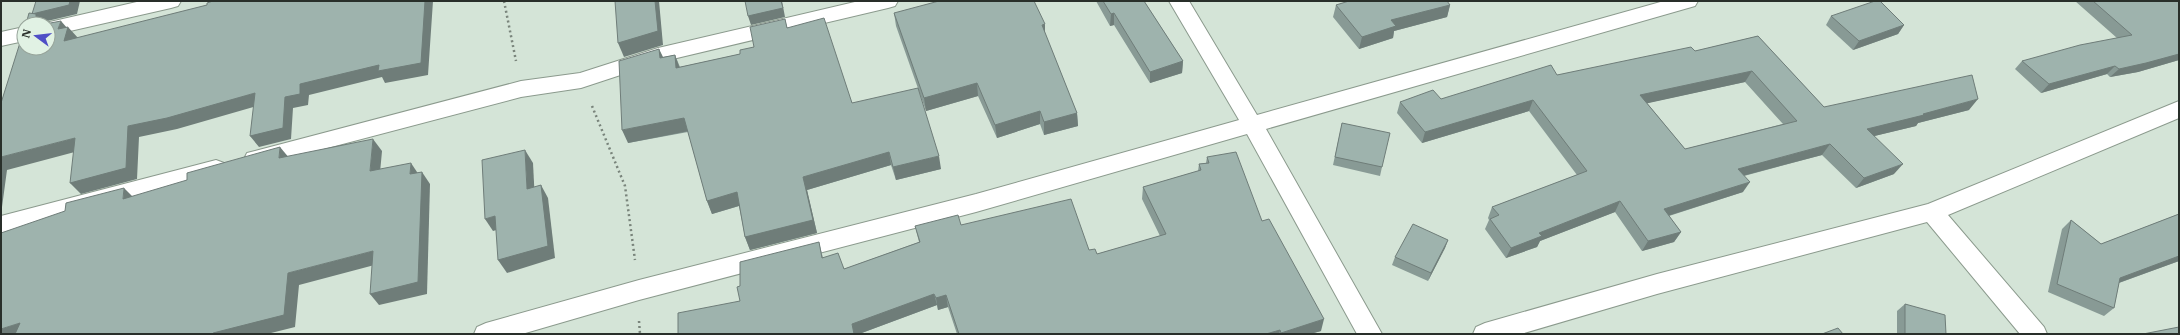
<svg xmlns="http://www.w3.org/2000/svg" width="2180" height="335" viewBox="0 0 2180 335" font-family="'IBM Plex Serif',serif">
<rect width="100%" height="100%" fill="#d4e4d7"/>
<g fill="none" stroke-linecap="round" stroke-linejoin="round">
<defs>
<g id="minor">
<polygon points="141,1 181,1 178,6 171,8 48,36 48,24 41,24"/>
<polygon points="859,1 898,1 895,6 888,8 660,62 581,88 521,97 255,167 247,165 244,159 247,153 255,151 521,81 580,73 658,48"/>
<polygon points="1169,1 1189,1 1257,115 1664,1 1698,1 1695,6 1266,129 1382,334 1357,334 1247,134 976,212 639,300 522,334 474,334 477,327 486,323 639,280 976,194 1239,120"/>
<polygon points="24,27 24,41 1,46 1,32"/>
<polygon points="2179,101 2179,118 1948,215 2044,327 2047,334 2020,334 1927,222 1657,294 1521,334 1473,334 1476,327 1485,323 1657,274 1928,204"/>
<polygon points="216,160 224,163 227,169 224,175 1,234 1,216"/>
</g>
</defs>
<use href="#minor" stroke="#8b9a8d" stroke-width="2"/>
<g stroke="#79847b" stroke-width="2.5" stroke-dasharray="2 3" stroke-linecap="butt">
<polyline points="504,1 516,61"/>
<polyline points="592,106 625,186 635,260"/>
<polyline points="639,321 640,334"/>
</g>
<use href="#minor" fill="#fff" fill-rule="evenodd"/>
</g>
<g fill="#889a95" fill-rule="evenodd">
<polygon points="1096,1 1144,1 1183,61 1182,73 1150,83 1114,25 1110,26"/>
<polygon points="2075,1 2179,1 2179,60 2138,72 2110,77 2107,74 2041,93 2015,69 2022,61 2117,38"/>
<polygon points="1336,5 1450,5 1447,17 1394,31 1393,38 1359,49 1333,17"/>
<polygon points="894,13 1045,34 1077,113 1078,126 1044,135 1040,124 997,138 978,96 926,111 896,26"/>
<polygon points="1831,16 1904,25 1898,34 1853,50 1826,25"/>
<polygon points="785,19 787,27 852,103 941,169 896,180 891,165 807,190 817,233 750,250 745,237 739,206 712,214 707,201 688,132 628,143 659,49 663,57 675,55 680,67 740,54 754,47"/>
<path d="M 1758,36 L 1824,107 L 1969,110 L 1918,123 L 1916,126 L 1874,136 L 1894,174 L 1856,188 L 1822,155 L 1744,176 L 1743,192 L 1669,216 L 1681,232 L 1674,242 L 1642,251 L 1615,212 L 1540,241 L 1537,247 L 1506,258 L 1485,229 L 1489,220 L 1488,218 L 1492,207 L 1577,175 L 1529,111 L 1422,143 L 1397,113 L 1400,102 L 1441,99 L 1557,75 L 1695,51 ZM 1745,82 L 1783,124 L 1685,149 L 1647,103 Z"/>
<polygon points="1342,123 1382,167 1380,176 1333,165"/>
<polygon points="1207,157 1262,221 1321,331 1310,334 957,334 948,307 938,310 937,305 859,334 678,334 740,301 740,286 819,242 823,258 844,269 919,242 915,226 961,225 1089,250 1097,254 1160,236 1142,199 1143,187 1198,171 1199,164 1206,163"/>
<polygon points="2179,214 2179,261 2119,283 2114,308 2104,316 2048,292 2062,229 2071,220 2101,244"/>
<polygon points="1448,240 1445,248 1428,281 1392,265 1395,257"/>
<polygon points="1905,304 1946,334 1897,334 1897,311"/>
</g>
<g fill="#6f7d79">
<polygon points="70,1 80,1 77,14 43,22 45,24 36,24 32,14"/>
<polygon points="425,1 433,1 428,75 385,83 382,77 309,95 308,105 293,108 291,139 259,147 250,136 285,97 300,84"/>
<polygon points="655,1 659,1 663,45 624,57 618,43"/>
<polygon points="782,1 785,17 751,25 748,16"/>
<polygon points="1450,5 1447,17 1394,31 1393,38 1359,49 1362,37 1391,20"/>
<polygon points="1114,13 1114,25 1110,26 1111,14"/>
<polygon points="61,21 68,29 68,27 79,39 64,41 58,29"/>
<polygon points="1045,24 1045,37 1042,25"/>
<polygon points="1904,25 1898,34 1853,50 1859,41"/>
<polygon points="659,49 665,62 660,58"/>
<polygon points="2179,54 2179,60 2138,72 2110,77 2119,69"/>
<polygon points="675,55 680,69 676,68"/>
<polygon points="1183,61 1182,73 1150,83 1150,72"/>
<polygon points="2115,66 2107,74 2041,93 2049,84"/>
<polygon points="1752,71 1745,82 1635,106 1640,95"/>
<polygon points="977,83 978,96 926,111 924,98"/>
<polygon points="255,93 264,104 177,129 139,137 137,179 81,194 70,183 128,126"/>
<polygon points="1978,99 1969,110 1918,123 1916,126 1858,140 1867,129"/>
<polygon points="1533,100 1529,111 1422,143 1425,132"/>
<polygon points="1040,111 1040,124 997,138 995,125"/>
<polygon points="1077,113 1078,126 1044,135 1044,122"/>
<polygon points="684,118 689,131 628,143 622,130"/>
<polygon points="75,138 86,149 7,170 2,207 1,207 1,157"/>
<polygon points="373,139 382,151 379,183 370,171"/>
<polygon points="1830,144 1822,155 1731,179 1738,169"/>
<polygon points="280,147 290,159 279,158"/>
<polygon points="525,150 533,163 535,202 527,189"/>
<polygon points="889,152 891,165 807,190 817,233 750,250 745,237 803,177"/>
<polygon points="939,156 941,169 896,180 893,167"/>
<polygon points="411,163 419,175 410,174"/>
<polygon points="1903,164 1894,174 1856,188 1864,178"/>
<polygon points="422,172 430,184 427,294 379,305 370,294"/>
<polygon points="1750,182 1743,192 1658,219 1664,209"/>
<polygon points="541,185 548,198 555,258 507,273 498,260"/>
<polygon points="124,188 136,200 123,199"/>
<polygon points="737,192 742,205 712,214 707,201"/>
<polygon points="1620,201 1615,212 1540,241 1537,247 1506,258 1511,248 1539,233"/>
<polygon points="495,216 503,228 493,231 485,219"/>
<polygon points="1681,232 1674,242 1642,251 1648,241"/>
<polygon points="1448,240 1445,248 1428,281 1431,273"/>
<polygon points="373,251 382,263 299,285 295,327 267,334 213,334 213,333 288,273"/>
<polygon points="2179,256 2179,261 2110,286 2120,278"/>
<polygon points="934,294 937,305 859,334 854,334 852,324"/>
<polygon points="946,295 948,307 938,310 936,298"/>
<polygon points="1324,319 1321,331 1310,334 1281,334 1281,333"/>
<polygon points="20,323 34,334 1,334 1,329"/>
<polygon points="1280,330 1279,334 1266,334"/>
</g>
<g fill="#9eb3ad" stroke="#6f7d79" fill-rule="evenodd">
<polygon points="36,1 70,1 69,5 32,14"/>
<polygon points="213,1 425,1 421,63 378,71 379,65 300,84 300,94 285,97 283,128 250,136 255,93 167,118 128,126 126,168 70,183 75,138 1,157 1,103 24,30 24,48 48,48 48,24 45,24 61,21 58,29 68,27 64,41 207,5 207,3"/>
<polygon points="615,1 655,1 658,31 618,43"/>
<polygon points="745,1 781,1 783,8 748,16"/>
<polygon points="939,1 1034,1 1045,24 1042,25 1077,113 1044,122 1040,111 995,125 977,83 924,98 894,13"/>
<polygon points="1103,1 1144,1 1183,61 1150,72 1114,13 1111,14"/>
<polygon points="1349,1 1447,1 1450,5 1391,20 1396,26 1362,37 1336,5"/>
<polygon points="1875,1 1880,1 1904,25 1859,41 1831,16"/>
<polygon points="2093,1 2179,1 2179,54 2146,63 2119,69 2115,66 2049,84 2022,61 2080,45 2132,35"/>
<polygon points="29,13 36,14 36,24 26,24"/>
<polygon points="824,18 852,103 918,88 939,156 893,167 889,152 803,177 813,220 745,237 737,192 707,201 684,118 622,130 619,61 659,49 660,58 675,55 676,68 740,54 740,50 754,47 750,27 785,19 787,28"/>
<path d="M 1758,36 L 1824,107 L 1972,75 L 1978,99 L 1923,114 L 1924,115 L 1867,129 L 1903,164 L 1864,178 L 1830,144 L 1738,169 L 1750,182 L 1664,209 L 1681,232 L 1648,241 L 1620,201 L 1539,233 L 1542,236 L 1511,248 L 1490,219 L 1499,215 L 1492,207 L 1587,171 L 1533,100 L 1425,132 L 1400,102 L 1433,90 L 1441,99 L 1551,65 L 1557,75 L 1691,47 L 1695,51 ZM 1752,71 L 1797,121 L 1685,149 L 1640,95 Z"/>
<polygon points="1342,123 1390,133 1382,167 1335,157"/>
<polygon points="373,139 370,171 411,163 410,174 422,172 418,282 370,294 373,251 288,273 284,315 213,333 213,334 15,334 20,323 1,329 1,233 65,211 66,203 124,188 123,199 187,180 187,173 280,147 279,158"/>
<polygon points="525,150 527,189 541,185 548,246 498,260 495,216 485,219 482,160"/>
<polygon points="1236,152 1262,221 1269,219 1324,319 1281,333 1280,330 1266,334 959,334 946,295 936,298 934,294 852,324 854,334 678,334 678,313 740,301 737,287 740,286 740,262 819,242 822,258 838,253 844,269 920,242 915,226 958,215 961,225 1071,199 1089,250 1095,249 1097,254 1166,234 1143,187 1201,170 1199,164 1209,163 1207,157"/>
<polygon points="2179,214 2179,256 2120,278 2114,308 2057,284 2071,220 2101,244"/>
<polygon points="1413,224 1448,240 1431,273 1395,257"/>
<polygon points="1905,304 1945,315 1946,334 1905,334"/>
<polygon points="2179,327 2179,334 2143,334"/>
<polygon points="1838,328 1843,334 1822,334"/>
</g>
<rect width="2180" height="335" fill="none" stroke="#292f2a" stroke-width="4"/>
<g transform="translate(36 36) rotate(285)"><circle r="19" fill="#e1f2e4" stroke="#97a49a"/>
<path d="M0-3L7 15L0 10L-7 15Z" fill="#4f4fc6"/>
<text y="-6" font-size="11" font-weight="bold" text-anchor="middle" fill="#292f2a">N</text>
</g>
</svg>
